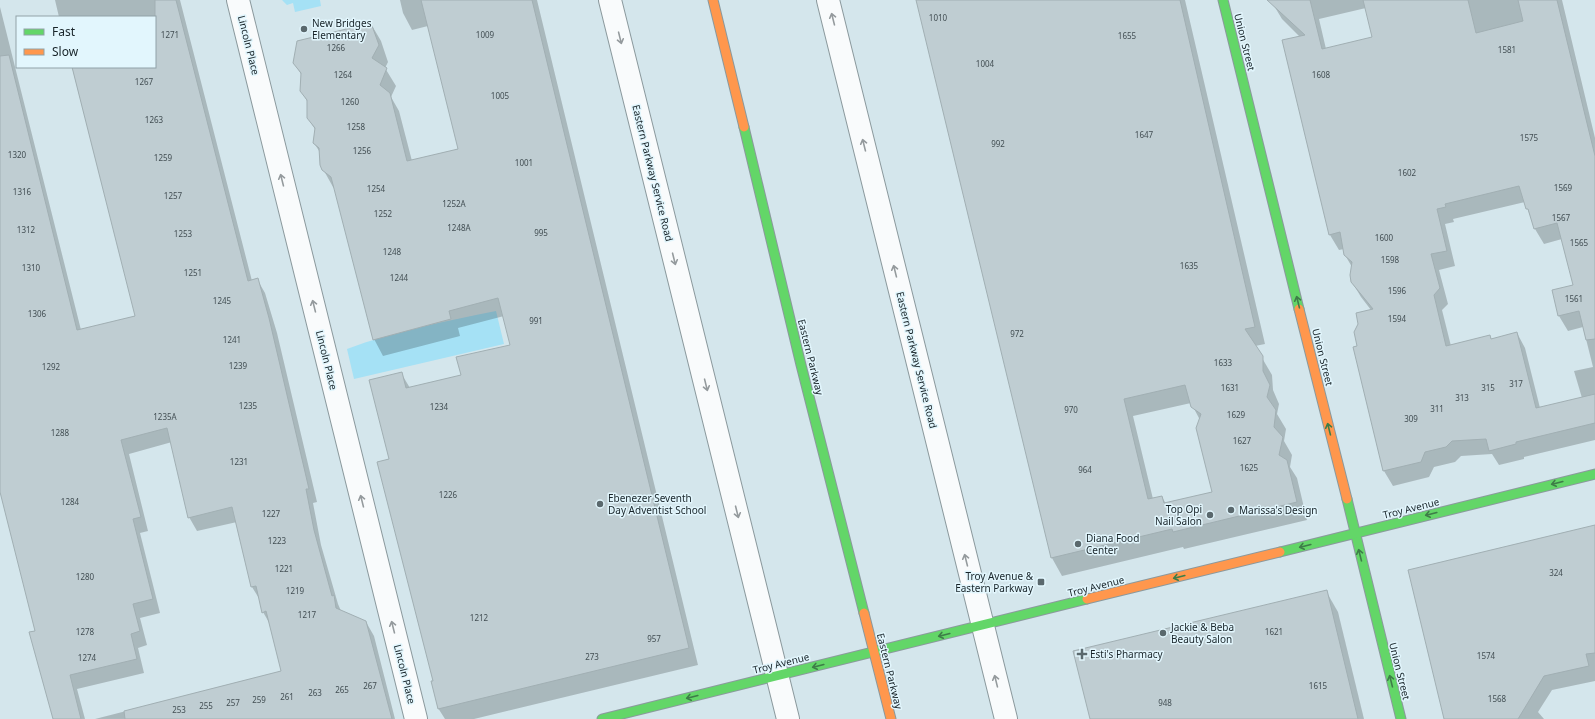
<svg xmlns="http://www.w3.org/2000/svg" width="1595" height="719" viewBox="0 0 1595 719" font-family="'Noto Sans',sans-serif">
<rect width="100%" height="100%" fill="#d4e6ec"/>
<g fill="#a5e1f5">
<polygon points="282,0 320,0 321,6 295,12 293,3 287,5"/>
<path d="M 496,311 L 504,344 L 354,379 L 347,349 C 395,331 446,321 496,311 Z"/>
</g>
<g fill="#0003" fill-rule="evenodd">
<polygon points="55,0 180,0 252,281 257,279 265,293 277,333 317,502 313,503 321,545 338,604 341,611 366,622 374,636 395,719 95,719 282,671 271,626 263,612 260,600 252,587 237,522 197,531 189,517 172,442 129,454 148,531 140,533 160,613 140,618 147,645 138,648 144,673 77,689 85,719 54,719 36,632 0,486 0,7 81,330 136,316 72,67 155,67 155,17 59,17"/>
<polygon points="400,0 537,0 698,665 474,719 445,719 438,708 391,460 401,373 410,388 462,375 511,345 504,316 458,328 460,336 383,356 374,339 335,189 333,187 323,169 321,154 314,143 316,131 308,118 308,103 301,90 302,76 294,62 371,24 381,41 388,62 385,68 396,86 391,97 399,111 412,161 459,149 428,26 412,30 403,13"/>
<path d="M 917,0 L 1185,0 L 1265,344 L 1255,346 L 1272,375 L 1273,390 L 1279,404 L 1277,414 L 1286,429 L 1284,441 L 1292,455 L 1290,467 L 1297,478 L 1307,520 L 1184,549 L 1183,547 L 1062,576 L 1052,558 ZM 1191,403 L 1200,420 L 1213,492 L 1166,504 L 1162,497 L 1153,499 L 1133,416 Z"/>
<path d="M 1275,0 L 1562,0 L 1595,138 L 1595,440 L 1524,457 L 1524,459 L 1499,465 L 1492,454 L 1461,456 L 1455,462 L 1434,467 L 1429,477 L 1393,486 L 1384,471 L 1354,348 L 1358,347 L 1371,310 L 1361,297 L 1352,282 L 1352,267 L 1345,255 L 1344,249 L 1339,250 L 1330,235 L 1283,41 L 1300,37 L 1282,19 L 1273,4 ZM 1366,8 L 1373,38 L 1326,49 L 1319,19 ZM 1525,202 L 1535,229 L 1544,244 L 1562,239 L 1574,286 L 1559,316 L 1568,331 L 1583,327 L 1593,367 L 1574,371 L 1582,398 L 1540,408 L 1525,348 L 1517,333 L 1491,340 L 1451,346 L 1442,310 L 1448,304 L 1439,270 L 1455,266 L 1445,224 L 1454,222 L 1453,219 Z"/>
<polygon points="1595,526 1595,681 1552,690 1538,712 1544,719 1454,719"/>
<polygon points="1326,591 1338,612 1364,719 1091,719"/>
</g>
<g fill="#bfcdd2" stroke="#a1afb3" fill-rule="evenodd">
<polygon points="155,0 176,0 248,281 258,278 269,318 309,489 306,489 314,530 332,596 334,595 336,608 366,621 392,719 125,719 124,711 281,671 266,611 262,613 256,586 251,587 232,507 188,518 167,428 121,440 141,517 133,519 153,599 133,604 140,631 131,634 137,659 70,675 81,719 53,719 29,632 35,631 0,492 0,56 9,55 77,330 135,316 72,67 155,67"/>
<polygon points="421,0 532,0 689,648 438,709 431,681 433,681 377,462 389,459 369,380 402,372 406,388 461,375 456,357 510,345 498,298 449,311 451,319 373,340 331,177 322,170 320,165 319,148 313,143 315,128 307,118 307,100 300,91 301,73 293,63 297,41 371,23 379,45 372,58 387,68 380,85 390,93 407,161 458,149"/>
<path d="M 916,0 L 1180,0 L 1255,327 L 1245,329 L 1263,356 L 1263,371 L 1270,385 L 1267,397 L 1276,410 L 1274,427 L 1283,437 L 1279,455 L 1287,460 L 1297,502 L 1173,532 L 1172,529 L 1051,558 ZM 1185,385 L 1191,407 L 1201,414 L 1196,428 L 1212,492 L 1164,503 L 1162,496 L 1148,499 L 1124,399 Z"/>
<polygon points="1267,0 1310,0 1322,49 1372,37 1363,0 1468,0 1476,33 1523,21 1518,0 1557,0 1595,156 1595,339 1586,340 1579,311 1558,316 1552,290 1573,285 1557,223 1534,229 1528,209 1526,209 1519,186 1445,204 1446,207 1437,209 1447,251 1431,254 1440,288 1434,295 1446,346 1490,335 1491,339 1517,332 1536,408 1595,394 1595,423 1516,442 1516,444 1489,451 1486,439 1452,441 1446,447 1425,452 1421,462 1383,471 1353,347 1357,346 1354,332 1358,324 1356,313 1373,309 1351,282 1350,275 1352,262 1344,255 1340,232 1329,235 1282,40 1305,35"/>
<polygon points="1595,525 1595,653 1586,654 1589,666 1544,676 1518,719 1444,719 1408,570"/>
<polygon points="1327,590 1358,719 1090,719 1073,651"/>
</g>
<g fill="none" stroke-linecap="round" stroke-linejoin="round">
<defs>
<g id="street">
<polyline points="238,0 416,719"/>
<polyline points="610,0 788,719"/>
<polyline points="828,0 1006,719"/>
</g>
<g id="fast">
<polyline points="1223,0 1299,309"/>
<polyline points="744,127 801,365 864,613"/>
<polyline points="1347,499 1401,719"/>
<polyline points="1280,552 1595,474"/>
<polyline points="602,719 1087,599"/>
</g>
<g id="slow">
<polyline points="713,0 744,127"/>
<polyline points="1299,309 1347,499"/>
<polyline points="1087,599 1280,552"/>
<polyline points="864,613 891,719"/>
</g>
</defs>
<use href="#street" stroke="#8b999d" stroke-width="24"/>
<use href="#fast" stroke="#8b999d" stroke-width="11"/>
<use href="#slow" stroke="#8b999d" stroke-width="11"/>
<use href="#street" stroke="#f9fbfc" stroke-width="22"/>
<use href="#fast" stroke="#63d668" stroke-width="9"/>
<use href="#slow" stroke="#ff974d" stroke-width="9"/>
</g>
<defs><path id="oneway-shaft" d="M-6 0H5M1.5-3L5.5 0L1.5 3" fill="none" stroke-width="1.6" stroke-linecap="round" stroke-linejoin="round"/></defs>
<g stroke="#949a9d">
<use href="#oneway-shaft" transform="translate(833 19) rotate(-104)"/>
<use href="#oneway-shaft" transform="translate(620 38) rotate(76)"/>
<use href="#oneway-shaft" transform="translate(864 145) rotate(-104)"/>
<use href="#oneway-shaft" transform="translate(282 180) rotate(-104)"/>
<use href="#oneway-shaft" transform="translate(674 259) rotate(76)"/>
<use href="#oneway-shaft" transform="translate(895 271) rotate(-104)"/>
<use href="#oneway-shaft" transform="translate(314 306) rotate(-104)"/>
<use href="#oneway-shaft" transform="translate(706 385) rotate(76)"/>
<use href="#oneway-shaft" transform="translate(362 501) rotate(-104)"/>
<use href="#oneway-shaft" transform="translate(737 512) rotate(76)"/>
<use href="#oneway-shaft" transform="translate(966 560) rotate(-104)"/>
<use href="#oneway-shaft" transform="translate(393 627) rotate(-104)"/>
<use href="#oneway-shaft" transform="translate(996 681) rotate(-104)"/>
</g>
<g stroke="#3e7d48">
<use href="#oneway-shaft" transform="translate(1298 302) rotate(-104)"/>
<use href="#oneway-shaft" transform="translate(1329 429) rotate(-104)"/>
<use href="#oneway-shaft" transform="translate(1557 483) rotate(166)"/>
<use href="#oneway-shaft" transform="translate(1431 514) rotate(166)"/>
<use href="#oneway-shaft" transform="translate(1305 546) rotate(166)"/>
<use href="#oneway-shaft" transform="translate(1360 555) rotate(-104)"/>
<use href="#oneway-shaft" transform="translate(1179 577) rotate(166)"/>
<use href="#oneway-shaft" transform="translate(944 635) rotate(166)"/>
<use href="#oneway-shaft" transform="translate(818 666) rotate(166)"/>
<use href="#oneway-shaft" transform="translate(1391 681) rotate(-104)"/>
<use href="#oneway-shaft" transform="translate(692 697) rotate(166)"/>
</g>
<g fill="#5a686d" stroke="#e2f6fd" stroke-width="1.5">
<circle cx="304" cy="29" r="4"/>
<circle cx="600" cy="504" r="4"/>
<circle cx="1231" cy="510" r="4"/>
<circle cx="1210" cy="515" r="4"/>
<circle cx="1078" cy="544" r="4"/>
<rect x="1037" y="578" width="8" height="8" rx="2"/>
<circle cx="1163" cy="633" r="4"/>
<path d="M1080 648h4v4h4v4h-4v4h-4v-4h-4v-4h4z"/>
</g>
<g text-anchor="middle" stroke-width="3" stroke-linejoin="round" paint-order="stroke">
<g font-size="8" fill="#424e53">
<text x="938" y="21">1010</text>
<text x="170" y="38">1271</text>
<text x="485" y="38">1009</text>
<text x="1127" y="39">1655</text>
<text x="336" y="51">1266</text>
<text x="1507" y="53">1581</text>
<text x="985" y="67">1004</text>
<text x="343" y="78">1264</text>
<text x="1321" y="78">1608</text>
<text x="144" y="85">1267</text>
<text x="500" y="99">1005</text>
<text x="350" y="105">1260</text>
<text x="154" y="123">1263</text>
<text x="356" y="130">1258</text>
<text x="1144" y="138">1647</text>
<text x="1529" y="141">1575</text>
<text x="998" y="147">992</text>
<text x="362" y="154">1256</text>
<text x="17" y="158">1320</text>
<text x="163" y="161">1259</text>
<text x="524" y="166">1001</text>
<text x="1407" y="176">1602</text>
<text x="1563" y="191">1569</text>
<text x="376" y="192">1254</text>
<text x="22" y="195">1316</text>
<text x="173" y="199">1257</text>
<text x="454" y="207">1252A</text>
<text x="383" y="217">1252</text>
<text x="1561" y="221">1567</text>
<text x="459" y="231">1248A</text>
<text x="26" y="233">1312</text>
<text x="541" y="236">995</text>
<text x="183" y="237">1253</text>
<text x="1384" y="241">1600</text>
<text x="1579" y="246">1565</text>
<text x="392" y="255">1248</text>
<text x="1390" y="263">1598</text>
<text x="1189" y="269">1635</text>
<text x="31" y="271">1310</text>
<text x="193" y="276">1251</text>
<text x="399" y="281">1244</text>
<text x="1397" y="294">1596</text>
<text x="1574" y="302">1561</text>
<text x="222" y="304">1245</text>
<text x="37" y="317">1306</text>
<text x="1397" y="322">1594</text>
<text x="536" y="324">991</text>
<text x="1017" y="337">972</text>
<text x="232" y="343">1241</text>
<text x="1223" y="366">1633</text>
<text x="238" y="369">1239</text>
<text x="51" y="370">1292</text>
<text x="1516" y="387">317</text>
<text x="1230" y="391">1631</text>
<text x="1488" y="391">315</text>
<text x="1462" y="401">313</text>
<text x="248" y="409">1235</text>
<text x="439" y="410">1234</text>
<text x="1437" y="412">311</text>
<text x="1071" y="413">970</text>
<text x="1236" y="418">1629</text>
<text x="165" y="420">1235A</text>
<text x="1411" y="422">309</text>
<text x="60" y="436">1288</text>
<text x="1242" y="444">1627</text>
<text x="239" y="465">1231</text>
<text x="1249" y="471">1625</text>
<text x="1085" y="473">964</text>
<text x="448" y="498">1226</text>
<text x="70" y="505">1284</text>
<text x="271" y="517">1227</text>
<text x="277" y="544">1223</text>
<text x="284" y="572">1221</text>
<text x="1556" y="576">324</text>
<text x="85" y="580">1280</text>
<text x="295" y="594">1219</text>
<text x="307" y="618">1217</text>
<text x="479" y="621">1212</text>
<text x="85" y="635">1278</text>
<text x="1274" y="635">1621</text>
<text x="654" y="642">957</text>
<text x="1486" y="659">1574</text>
<text x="592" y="660">273</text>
<text x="87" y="661">1274</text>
<text x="370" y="689">267</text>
<text x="1318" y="689">1615</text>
<text x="342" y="693">265</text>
<text x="315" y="696">263</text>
<text x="287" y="700">261</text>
<text x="1497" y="702">1568</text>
<text x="259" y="703">259</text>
<text x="233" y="706">257</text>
<text x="1165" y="706">948</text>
<text x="206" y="709">255</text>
<text x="179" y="713">253</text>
</g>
<g font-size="10" fill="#182429" stroke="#e2f6fd" text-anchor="start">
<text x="312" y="27">New Bridges<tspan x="312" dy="12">Elementary</tspan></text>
<text x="608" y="502">Ebenezer Seventh<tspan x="608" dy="12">Day Adventist School</tspan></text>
<text x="1202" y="513" text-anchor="end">Top Opi<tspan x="1202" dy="12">Nail Salon</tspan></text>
<text x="1239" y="514">Marissa's Design</text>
<text x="1086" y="542">Diana Food<tspan x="1086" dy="12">Center</tspan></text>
<text x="1033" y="580" text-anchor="end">Troy Avenue &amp;<tspan x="1033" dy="12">Eastern Parkway</tspan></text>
<text x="1171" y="631">Jackie &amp; Beba<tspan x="1171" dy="12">Beauty Salon</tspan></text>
<text x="1090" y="658">Esti's Pharmacy</text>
</g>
<g font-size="10" fill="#182429" stroke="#e2f6fd">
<text transform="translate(1245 42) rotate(76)" y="4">Union Street</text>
<text transform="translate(249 45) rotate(76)" y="4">Lincoln Place</text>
<text transform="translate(653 173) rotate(76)" y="4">Eastern Parkway Service Road</text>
<text transform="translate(811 357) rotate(76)" y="4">Eastern Parkway</text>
<text transform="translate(1323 357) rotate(76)" y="4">Union Street</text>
<text transform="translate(327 360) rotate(76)" y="4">Lincoln Place</text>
<text transform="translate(917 360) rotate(76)" y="4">Eastern Parkway Service Road</text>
<text transform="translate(1411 508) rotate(-14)" y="4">Troy Avenue</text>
<text transform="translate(1096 586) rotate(-14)" y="4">Troy Avenue</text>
<text transform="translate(781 663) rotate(-14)" y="4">Troy Avenue</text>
<text transform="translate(890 671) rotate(76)" y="4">Eastern Parkway</text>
<text transform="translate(1400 671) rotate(76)" y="4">Union Street</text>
<text transform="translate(405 674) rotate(76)" y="4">Lincoln Place</text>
</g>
</g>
<rect x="16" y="16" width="140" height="52" fill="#e2f6fd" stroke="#91a2a8"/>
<rect x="24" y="29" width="20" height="6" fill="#63d668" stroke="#91a2a8"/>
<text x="52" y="36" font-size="12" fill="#182429">Fast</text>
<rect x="24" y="49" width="20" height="6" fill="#ff974d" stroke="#91a2a8"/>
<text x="52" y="56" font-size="12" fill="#182429">Slow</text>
</svg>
